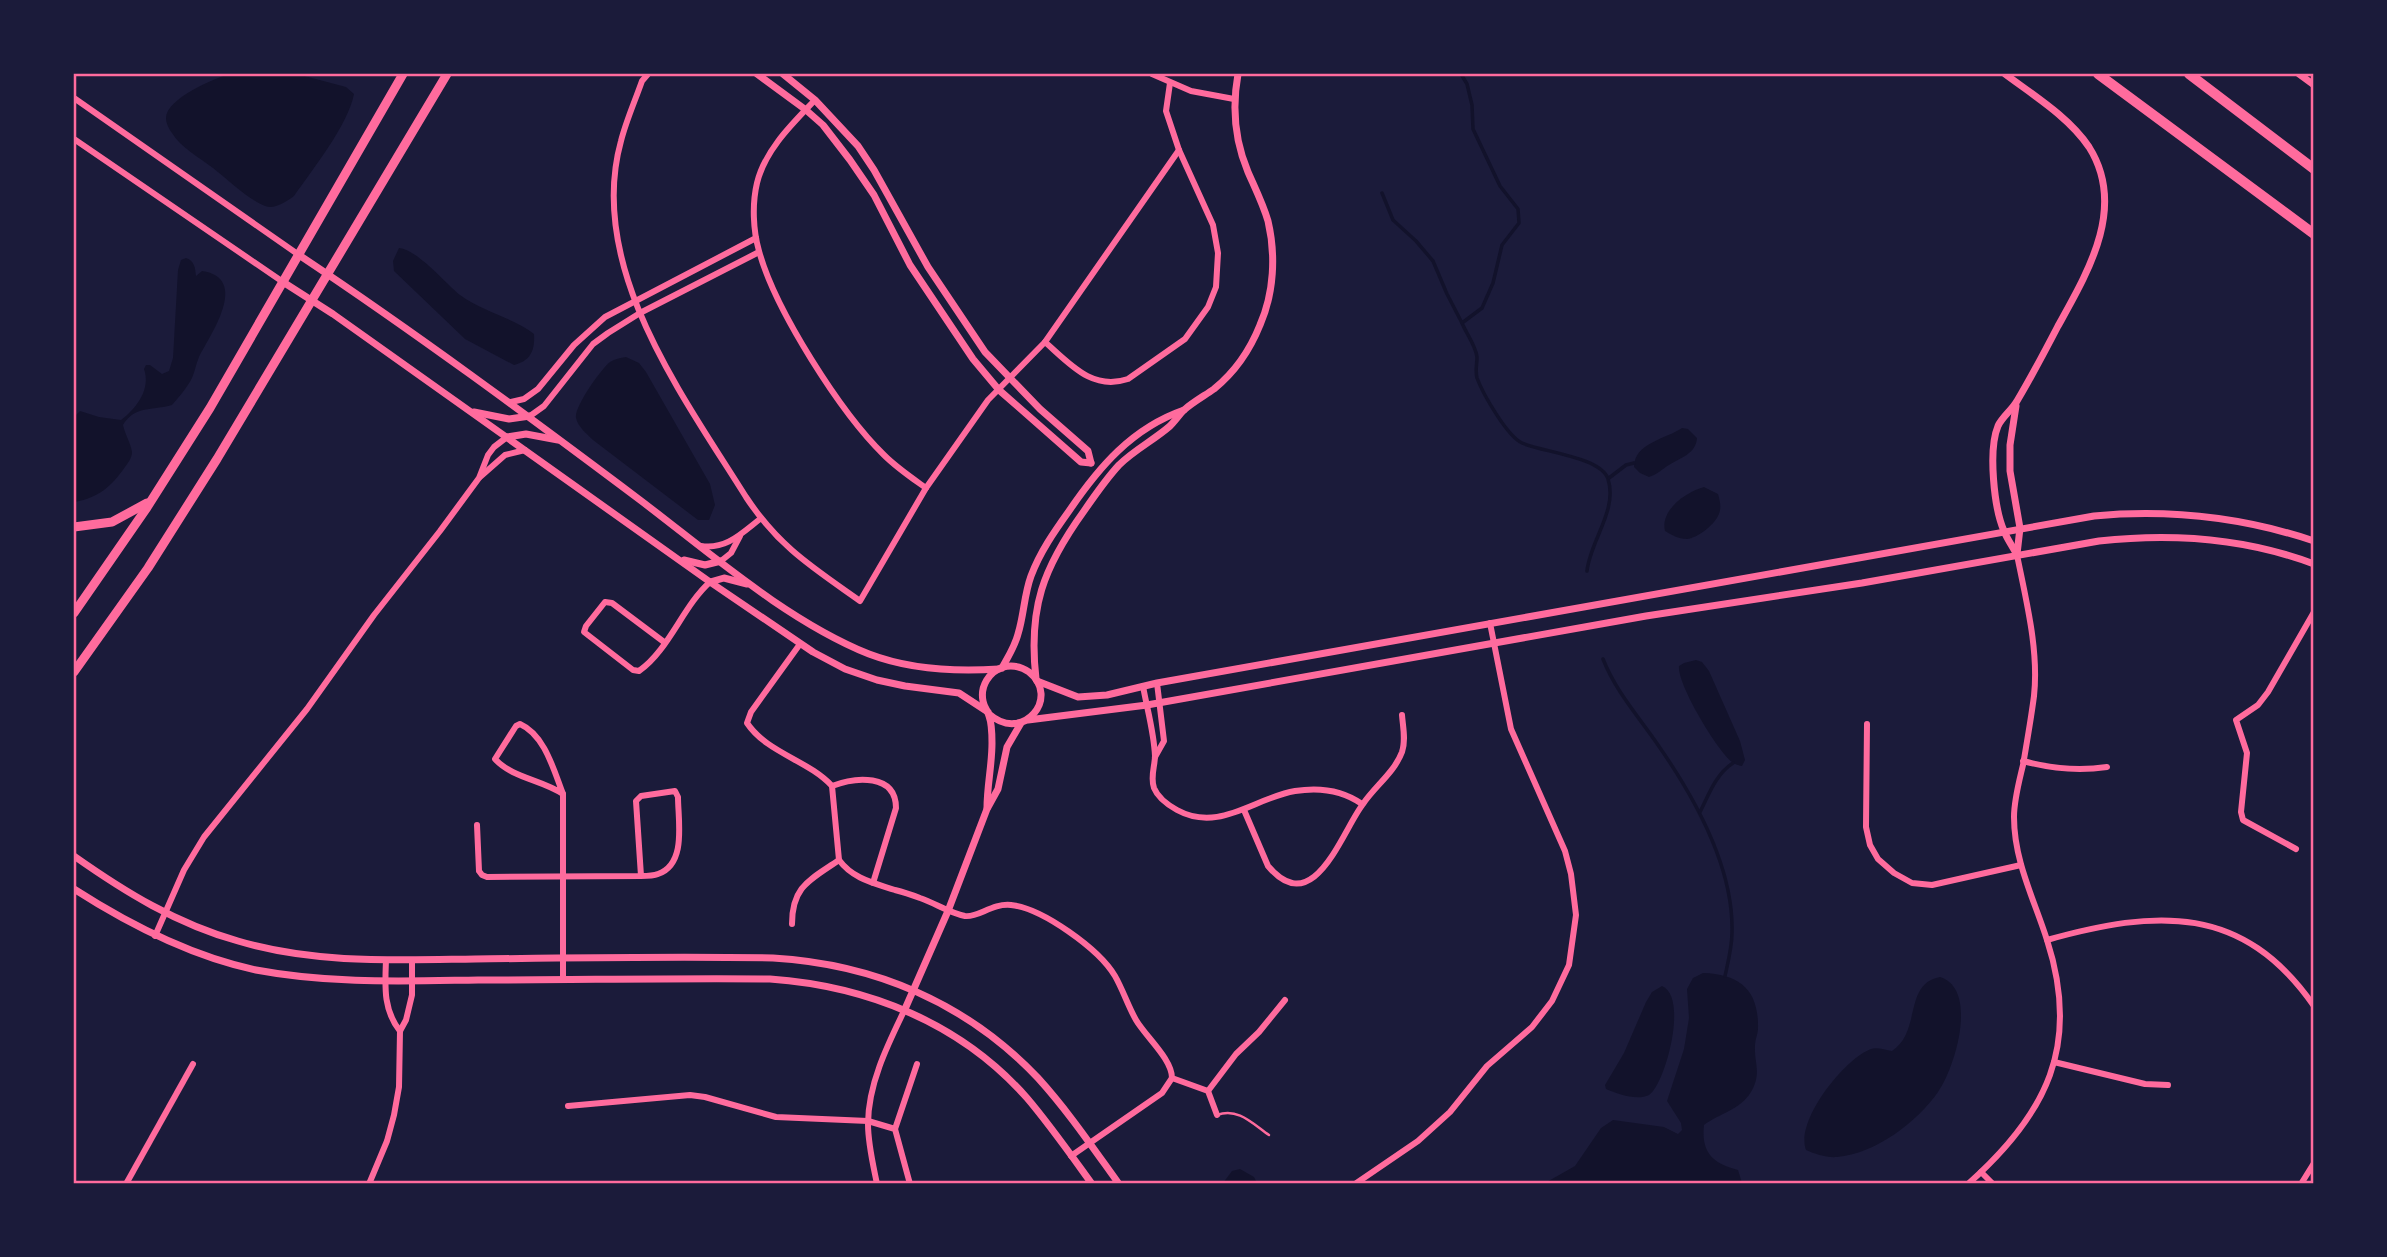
<svg xmlns="http://www.w3.org/2000/svg" width="2387" height="1257" viewBox="0 0 2387 1257" font-family="Rubik,sans-serif">
<rect width="100%" height="100%" fill="#1b1b3a"/>
<g fill="#12122b">
<path d="M 230,74 L 297,74 L 346,87 L 354,94 C 348,125 313,169 294,196 C 287,201 275,210 265,206 C 249,200 227,179 213,168 C 200,158 180,147 172,133 C 169,129 166,123 166,118 C 166,99 214,78 230,74 Z"/>
<path d="M 399,248 C 418,250 445,283 460,295 C 483,312 514,318 534,334 C 535,350 531,361 514,365 L 465,339 L 394,271 L 393,261 Z"/>
<path d="M 186,258 C 195,261 195,268 196,276 L 202,271 C 250,278 211,334 199,357 C 196,364 195,371 192,378 C 187,388 179,397 172,405 C 152,411 135,405 123,425 C 125,434 131,444 132,452 C 132,458 128,463 125,467 C 111,487 99,497 75,502 L 74,501 L 74,423 L 76,415 L 80,411 L 99,417 L 121,420 C 137,408 151,389 144,369 L 146,365 L 150,365 L 162,374 L 169,371 L 173,358 L 178,270 L 181,260 Z"/>
<path d="M 626,357 L 639,363 L 646,372 L 710,484 L 715,505 L 709,520 L 698,520 L 593,440 C 587,434 578,427 576,418 C 574,407 601,369 610,362 C 615,359 620,358 626,357 Z"/>
<path d="M 1682,428 L 1688,429 L 1697,438 C 1696,454 1680,458 1669,465 C 1662,469 1658,474 1649,477 L 1640,473 L 1634,467 C 1634,443 1666,439 1682,428 Z"/>
<path d="M 1704,487 L 1718,494 C 1720,501 1722,509 1718,516 C 1713,526 1697,538 1687,539 C 1678,539 1672,535 1665,531 C 1660,510 1686,492 1704,487 Z"/>
<path d="M 1696,660 L 1702,662 L 1709,671 L 1740,741 L 1745,760 L 1742,766 C 1738,765 1736,765 1732,762 C 1717,750 1677,684 1679,666 L 1684,663 Z"/>
<path d="M 1703,973 C 1741,974 1759,991 1758,1029 C 1758,1034 1755,1039 1755,1045 C 1754,1064 1762,1073 1751,1092 C 1740,1110 1720,1113 1704,1125 C 1701,1153 1713,1163 1738,1170 L 1742,1183 L 1545,1183 L 1575,1166 L 1601,1128 L 1613,1120 L 1664,1127 L 1678,1134 L 1682,1130 L 1681,1123 L 1667,1101 L 1684,1049 L 1689,1018 L 1687,989 L 1693,978 Z"/>
<path d="M 1940,977 C 1979,989 1955,1068 1938,1092 C 1917,1122 1875,1154 1837,1157 C 1827,1158 1815,1154 1806,1150 C 1795,1121 1844,1059 1871,1049 C 1877,1047 1885,1050 1892,1051 C 1922,1031 1903,984 1940,977 Z"/>
<path d="M 1662,986 C 1689,997 1665,1085 1649,1095 C 1637,1101 1618,1094 1606,1089 L 1605,1085 L 1624,1053 L 1646,1002 L 1652,992 Z"/>
<polygon points="1240,1169 1254,1177 1257,1183 1223,1183 1232,1171"/>
</g>
<g fill="none" stroke-linecap="round" stroke-linejoin="round">
<g stroke="#12122b" stroke-width="3.5">
<path d="M 1461,74 L 1467,84 L 1472,105 L 1473,129 L 1500,186 L 1518,209 L 1519,223 L 1502,245 L 1493,283 L 1482,308 L 1462,323 C 1466,333 1476,346 1477,357 C 1477,365 1475,370 1477,378 C 1483,394 1507,436 1522,443 C 1542,452 1601,457 1608,479 C 1618,510 1590,541 1587,571"/>
<polyline points="1382,193 1393,220 1416,241 1433,261 1447,294 1462,323"/>
<polyline points="1609,478 1626,465 1634,463"/>
<path d="M 1603,659 C 1616,692 1639,717 1658,745 C 1695,798 1734,867 1732,933 C 1732,947 1728,962 1725,976"/>
<path d="M 1700,812 C 1709,794 1716,774 1733,763"/>
</g>
<path stroke="#ff6b9d" stroke-width="2.5" d="M 1217,1115 C 1238,1107 1253,1124 1269,1135"/>
<g stroke="#ff6b9d" stroke-width="6">
<path d="M 648,74 L 642,81 C 635,101 626,121 621,141 C 586,267 683,396 746,497 C 779,547 812,567 860,601 L 926,488"/>
<polyline points="1152,74 1191,91 1234,99"/>
<polyline points="74,98 299,255"/>
<path d="M 815,100 C 792,124 765,150 757,183 C 752,204 753,230 759,251 C 775,310 841,413 884,455 C 897,468 912,478 926,488 L 988,400 L 1045,342 C 1070,364 1092,391 1128,379 L 1185,339 L 1208,307 L 1216,287 L 1218,253 L 1213,225 L 1179,150 L 1166,111 L 1170,83"/>
<polyline points="74,139 283,282"/>
<polyline points="1045,342 1179,150"/>
<polyline points="511,402 524,399 538,389 574,345 605,317 756,238"/>
<polyline points="530,416 544,406 593,344 608,333 640,313 759,252"/>
<polyline points="480,477 505,455 525,450"/>
<path d="M 701,546 C 726,550 742,533 760,519"/>
<polyline points="721,561 731,553 740,536"/>
<path d="M 664,642 L 612,603 L 605,602 L 586,626 L 584,632 L 633,670 L 639,671 C 669,650 683,606 710,582"/>
<path d="M 800,644 L 751,712 L 747,723 C 767,753 808,760 832,786 L 839,860 C 853,879 874,883 895,890 C 903,892 912,895 920,898 C 935,903 949,913 965,916 C 978,918 992,903 1011,905 C 1042,908 1099,949 1115,976 C 1123,990 1128,1006 1136,1020 C 1146,1037 1172,1059 1172,1078 L 1208,1091 L 1217,1115"/>
<path d="M 1143,686 C 1147,709 1154,732 1155,756 C 1155,766 1150,777 1154,788 C 1158,798 1168,805 1177,810 C 1219,833 1254,798 1295,791 C 1320,787 1342,790 1362,804"/>
<path d="M 520,724 C 545,735 554,771 563,794 C 543,780 512,778 495,759 L 516,726 Z"/>
<polyline points="1867,724 1866,827 1870,845 1878,859 1894,873 1912,883 1932,885 2021,865"/>
<polyline points="1155,757 1164,741 1157,683"/>
<path d="M 2023,761 C 2052,769 2078,771 2107,767"/>
<path d="M 832,786 C 855,777 896,773 896,808 L 873,883"/>
<path d="M 1244,810 L 1268,866 C 1314,921 1342,831 1363,804 C 1375,786 1394,773 1402,752 C 1406,740 1403,728 1402,715"/>
<path d="M 477,825 L 479,871 L 482,875 L 487,877 L 641,876 C 646,876 653,876 658,874 C 687,864 678,821 678,797 L 675,791 L 641,796 L 636,801 L 641,876"/>
<polyline points="2296,849 2243,820 2241,812 2247,753 2236,720 2258,705 2268,692 2314,612"/>
<path d="M 792,924 C 792,886 810,880 839,860"/>
<polyline points="155,936 184,870 204,837 307,709 374,615 440,531 479,478 488,455 494,447 507,437"/>
<path d="M 2047,940 C 2157,909 2243,904 2314,1006"/>
<path d="M 386,960 C 385,986 383,1010 400,1031"/>
<polyline points="563,980 563,794"/>
<polyline points="2054,1062 2145,1084 2168,1085"/>
<polyline points="1208,1091 1236,1054 1259,1032 1285,1000"/>
<polyline points="568,1106 690,1095 705,1097 776,1117 868,1121 895,1129 910,1184"/>
<polyline points="895,1129 917,1064"/>
<polyline points="1071,1156 1162,1093 1172,1078"/>
<polyline points="1981,1172 1993,1184"/>
<polyline points="126,1184 193,1064"/>
<polyline points="369,1184 387,1141 394,1115 399,1087 400,1031 406,1020 412,995 412,960"/>
<path d="M 877,1184 C 873,1164 868,1144 868,1124 C 868,1084 888,1044 905,1009"/>
<polyline points="1355,1184 1418,1141 1450,1112 1487,1066 1532,1027 1552,1001 1569,965 1576,915 1571,874 1565,851 1511,729 1490,623"/>
<path d="M 1968,1184 C 2047,1114 2081,1045 2047,940 C 2034,899 2014,861 2014,817 C 2014,800 2019,782 2023,765 C 2027,742 2031,719 2034,696 C 2039,650 2026,600 2017,555"/>
<polyline points="2301,1184 2314,1163"/>
</g>
<g stroke="#ff6b9d" stroke-width="7">
<polyline points="757,74 806,110 823,125 850,160 874,195 910,265 973,359 999,390 1081,462 1091,463"/>
<polyline points="783,74 815,100 858,146 874,170 928,267 985,352 1040,409 1088,451 1091,463"/>
<path d="M 2005,74 C 2033,95 2069,117 2089,147 C 2127,207 2088,272 2058,326 C 2045,351 2032,376 2017,401 C 2012,410 2002,417 1998,426 C 1988,450 1994,508 2004,531 C 2007,539 2013,547 2017,555"/>
<polyline points="2299,74 2314,85"/>
<path d="M 299,255 C 416,333 528,416 640,500 C 710,553 787,621 869,654 C 911,670 955,672 999,669"/>
<polyline points="283,282 333,314 710,582 813,652 845,669 877,680 905,686 959,693 988,712"/>
<polyline points="2016,406 2010,445 2010,471 2020,528 2017,554"/>
<polyline points="474,412 509,419 530,416"/>
<polyline points="507,437 526,434 558,440"/>
<polyline points="684,560 705,565 721,561"/>
<polyline points="710,582 724,578 747,584"/>
<path d="M 1002,668 C 1008,657 1015,646 1018,634 C 1024,615 1024,595 1031,576 C 1040,552 1054,532 1069,511 C 1099,467 1132,428 1184,410"/>
<path d="M 1036,679 C 1028,608 1043,568 1084,511 C 1095,495 1106,479 1119,465 C 1134,450 1154,440 1170,426 C 1175,421 1179,415 1184,410 C 1193,402 1204,396 1214,389 C 1235,372 1250,350 1260,325 C 1274,293 1276,255 1268,221 C 1263,204 1255,188 1248,172 C 1235,141 1232,107 1238,74"/>
<path d="M 1037,681 L 1078,697 L 1107,695 L 1157,683 L 2094,516 C 2169,509 2242,517 2314,541"/>
<path d="M 1028,720 L 1147,705 L 1646,616 L 1862,583 L 2099,541 C 2171,533 2245,538 2314,564"/>
<path d="M 987,808 C 987,786 992,765 992,743 C 992,735 992,724 989,716 C 988,711 984,707 983,701 C 980,686 989,672 1003,667 C 1012,665 1022,667 1029,672 C 1061,697 1023,744 989,714"/>
<path d="M 74,856 C 125,892 177,924 238,941 C 315,964 396,960 475,959 C 575,958 674,956 773,958 C 875,964 967,1003 1038,1078 C 1068,1111 1093,1148 1119,1184"/>
<path d="M 74,889 C 130,925 190,956 256,970 C 330,984 404,981 478,980 C 576,980 673,978 770,979 C 868,986 961,1023 1027,1098 C 1050,1125 1071,1155 1092,1184"/>
<polyline points="905,1009 948,911 987,809 998,789 1007,747 1021,723"/>
</g>
<g stroke="#ff6b9d" stroke-width="9">
<polyline points="74,527 112,522 147,503"/>
<polyline points="74,613 146,509 210,408 403,74"/>
<polyline points="74,672 148,568 217,459 447,74"/>
</g>
<g stroke="#ff6b9d" stroke-width="10">
<polyline points="2098,74 2314,234"/>
<polyline points="2189,74 2314,169"/>
</g>
</g>
<rect width="2387" height="1257" fill="none" stroke="#1b1b3a" stroke-width="150"/>
<rect x="75" y="75" width="2237" height="1107" fill="none" stroke="#ff6b9d" stroke-width="2.5"/>
</svg>
